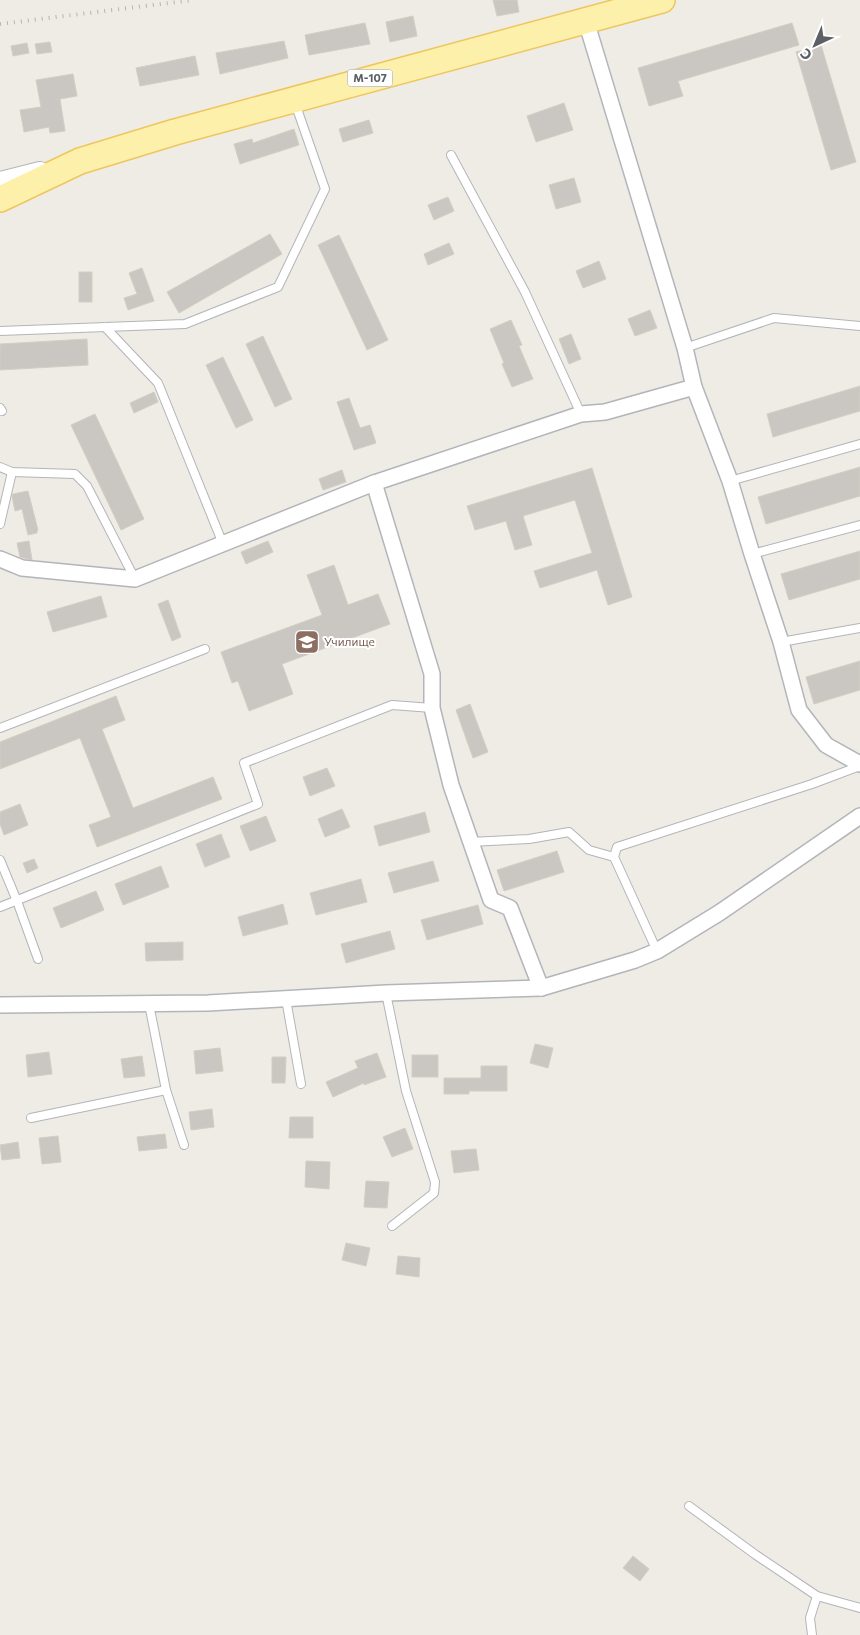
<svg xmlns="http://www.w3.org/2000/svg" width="860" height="1635" viewBox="0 0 860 1635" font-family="Commissioner,sans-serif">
<rect width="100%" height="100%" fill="#eeece5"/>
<g fill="#cac7c2" stroke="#d3cec3">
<polygon points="493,0 517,0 519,12 497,16"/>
<polygon points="413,16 417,36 390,42 386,22"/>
<polygon points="365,23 370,44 309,55 305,35"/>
<polygon points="792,23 799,45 678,81 683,96 649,106 638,68"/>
<polygon points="284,41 288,58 220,74 216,53"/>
<polygon points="50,42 52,52 37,54 35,44"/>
<polygon points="27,43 29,53 13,56 11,46"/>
<polygon points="821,45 856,162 831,170 796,52"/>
<polygon points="195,56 199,75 140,86 136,68"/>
<polygon points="73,74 77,96 60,99 65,131 50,133 49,127 24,132 20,110 41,107 36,80"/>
<polygon points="564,103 573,130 536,142 527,116"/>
<polygon points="369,120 373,133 343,142 339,129"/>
<polygon points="294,129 299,145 240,164 234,144 252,139 253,143"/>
<polygon points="574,178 581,202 556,209 549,185"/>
<polygon points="448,197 454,211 434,220 428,205"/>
<polygon points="270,234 282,254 179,313 167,292"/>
<polygon points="339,235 388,340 367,350 318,245"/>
<polygon points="449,243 454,254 428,265 424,254"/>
<polygon points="599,261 606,279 583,288 576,271"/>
<polygon points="142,268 154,301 128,310 124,298 137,294 129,273"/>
<rect x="79" y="272" width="13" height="30"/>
<polygon points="650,310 657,328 635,336 628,319"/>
<polygon points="511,320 522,345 519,346 533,379 512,387 502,364 504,363 490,329"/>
<polygon points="571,334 581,359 569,364 559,339"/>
<polygon points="263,336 292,399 275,407 246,344"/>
<polygon points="87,339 88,365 0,370 0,344"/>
<polygon points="223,357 253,420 236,428 206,365"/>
<polygon points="860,386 860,411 773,437 767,414"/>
<polygon points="154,392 158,402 134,413 130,403"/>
<polygon points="349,398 360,428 370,425 376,443 354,450 337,402"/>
<polygon points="95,414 144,519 121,530 71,425"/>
<polygon points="860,467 860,496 766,524 758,497"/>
<polygon points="592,468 632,597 608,605 597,570 540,588 534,571 592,553 575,500 523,516 532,545 515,550 506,521 475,530 467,506"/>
<polygon points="342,470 346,482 323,490 319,479"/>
<polygon points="28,491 38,530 37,531 37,533 28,535 22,509 15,511 12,496 13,494"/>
<polygon points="29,541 32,560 20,557 17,543"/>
<polygon points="268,541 273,552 246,564 241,552"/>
<polygon points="860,551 860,579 789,600 781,574"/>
<polygon points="334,565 348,605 378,594 390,624 282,664 293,694 249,711 238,681 232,683 221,652 322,615 307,575"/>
<polygon points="101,596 107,617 53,632 47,612"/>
<polygon points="168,600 181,637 172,641 158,604"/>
<polygon points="860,661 860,690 814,704 806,677"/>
<polygon points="116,696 125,720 102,729 133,808 213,777 222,799 97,847 89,825 111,817 80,738 0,769 0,742"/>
<polygon points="470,704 488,752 473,758 456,710"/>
<polygon points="327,768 335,786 310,796 303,777"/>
<polygon points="20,804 28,825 4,835 0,824 0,812"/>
<polygon points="342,809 350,827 325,837 318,819"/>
<polygon points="425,812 430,832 379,846 374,826"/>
<polygon points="266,816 276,841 250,851 240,826"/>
<polygon points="221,834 230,857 205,867 196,844"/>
<polygon points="557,851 564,872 504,891 497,870"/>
<polygon points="34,859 38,868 27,873 23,863"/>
<polygon points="433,861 439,881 394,893 388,873"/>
<polygon points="161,866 169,887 123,905 115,884"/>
<polygon points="361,879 367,902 316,915 310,893"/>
<polygon points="96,891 104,910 61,928 53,908"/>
<polygon points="283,904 288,924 243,936 238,917"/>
<polygon points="478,905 483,924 427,940 421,920"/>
<polygon points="390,931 395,949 346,963 341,944"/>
<polygon points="183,942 183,960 146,961 145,943"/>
<polygon points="535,1044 553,1048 548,1068 530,1063"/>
<polygon points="220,1048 223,1071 196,1074 194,1051"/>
<polygon points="49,1052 52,1074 28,1077 26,1055"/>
<polygon points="377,1053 386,1077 364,1085 364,1083 333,1097 326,1082 358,1068 355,1061"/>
<rect x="412" y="1055" width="26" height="22"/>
<polygon points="142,1056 145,1076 124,1078 121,1059"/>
<polygon points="272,1057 286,1057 285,1083 272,1083"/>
<polygon points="481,1066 507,1066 507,1091 469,1091 469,1094 444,1094 444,1078 481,1078"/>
<polygon points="212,1109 214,1127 191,1130 189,1112"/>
<polygon points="290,1117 313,1117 313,1138 289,1138"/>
<polygon points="405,1128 413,1149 392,1157 383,1137"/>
<polygon points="165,1134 167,1148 139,1151 137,1137"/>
<polygon points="58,1136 61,1162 42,1164 39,1138"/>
<polygon points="18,1142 20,1158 2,1160 0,1145"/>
<polygon points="476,1149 479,1170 454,1173 451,1151"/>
<polygon points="306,1161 330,1162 329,1189 305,1187"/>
<polygon points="366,1181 389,1182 387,1208 364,1207"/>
<polygon points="346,1243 370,1248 366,1266 342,1260"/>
<polygon points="398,1256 420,1258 419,1277 396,1274"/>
<polygon points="633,1556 649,1569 640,1581 623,1568"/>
</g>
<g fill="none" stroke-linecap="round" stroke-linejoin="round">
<defs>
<g id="service">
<polyline points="451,155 525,292 581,414"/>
<polyline points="105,327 158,383 223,544"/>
<polyline points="0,331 185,324 278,287 325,189 295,103"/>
<polyline points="685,348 774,318 860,326"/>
<polyline points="0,408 2,411"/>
<polyline points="0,467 12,472 75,474 87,486 135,579"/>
<polyline points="730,481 860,444"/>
<polyline points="0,524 12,472"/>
<polyline points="752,554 860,525"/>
<polyline points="781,642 860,628"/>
<polyline points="0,728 205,649"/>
<polyline points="470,842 529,839 569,832 589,850 614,857"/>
<polyline points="0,860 17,901 38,959"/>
<polyline points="0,907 258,804 244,763 392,705 432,708"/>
<polyline points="657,951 614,857 617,847 812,784 860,766"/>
<polyline points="386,993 406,1091 435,1182 434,1193 392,1226"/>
<polyline points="286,999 301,1084"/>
<polyline points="149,1004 166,1090 184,1145"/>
<polyline points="31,1118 166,1090"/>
<polyline points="689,1506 756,1555 817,1596 860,1608"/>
<polyline points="812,1635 810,1618 817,1596"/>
</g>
<g id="minor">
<polyline points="586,21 685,348 694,387 730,481 752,554 781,642 799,710 826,745 860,764"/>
<polyline points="374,483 432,674 432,708 451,785 491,900 510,908 541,988"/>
<polyline points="0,559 22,568 135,579 374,483 581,414 605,412 694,387"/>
<polyline points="0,1005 208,1003 386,993 541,988 635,960 657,951 719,913 860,816"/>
</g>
<polyline id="tertiary" points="0,182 40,172"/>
<polyline id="primary" points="0,199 80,161 175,132 662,0"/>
</defs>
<use href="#service" stroke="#b2b5b9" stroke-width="10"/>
<use href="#minor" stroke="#b2b5b9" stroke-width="18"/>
<use href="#tertiary" stroke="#b2b5b9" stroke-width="22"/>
<use href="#primary" stroke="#eec65e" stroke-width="28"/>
<use href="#service" stroke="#fff" stroke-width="8"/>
<use href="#minor" stroke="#fff" stroke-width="15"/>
<use href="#tertiary" stroke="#fff" stroke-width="20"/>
<use href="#primary" stroke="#fdf0ab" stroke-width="25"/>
<polyline stroke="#b3b4b5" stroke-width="4" stroke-dasharray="1 6" stroke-linecap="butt" points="0,24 193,0"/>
</g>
<defs>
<symbol id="school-square" viewBox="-11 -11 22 22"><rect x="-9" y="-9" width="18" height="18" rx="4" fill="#8d6e63" stroke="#fff"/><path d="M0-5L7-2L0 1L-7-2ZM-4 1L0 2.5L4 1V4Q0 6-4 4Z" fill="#fff"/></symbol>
</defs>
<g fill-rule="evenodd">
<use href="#school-square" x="293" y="628" width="28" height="28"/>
</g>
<g text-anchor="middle" stroke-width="4" stroke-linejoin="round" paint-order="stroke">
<rect fill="#fff" stroke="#8d9093" stroke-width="1" x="347.5" y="69.5" width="45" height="17" rx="4"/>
<g font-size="11" font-weight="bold" fill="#5c6065">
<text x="370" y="82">М-107</text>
</g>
<g font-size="12" fill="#785e54" stroke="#fff" text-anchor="start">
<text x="324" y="646">Училище</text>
</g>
</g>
<g transform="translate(815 45) rotate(224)" stroke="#ffffff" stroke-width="4" paint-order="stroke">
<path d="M0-4L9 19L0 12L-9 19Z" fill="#5c6065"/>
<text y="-8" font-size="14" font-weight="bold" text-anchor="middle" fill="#5c6065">С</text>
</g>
</svg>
